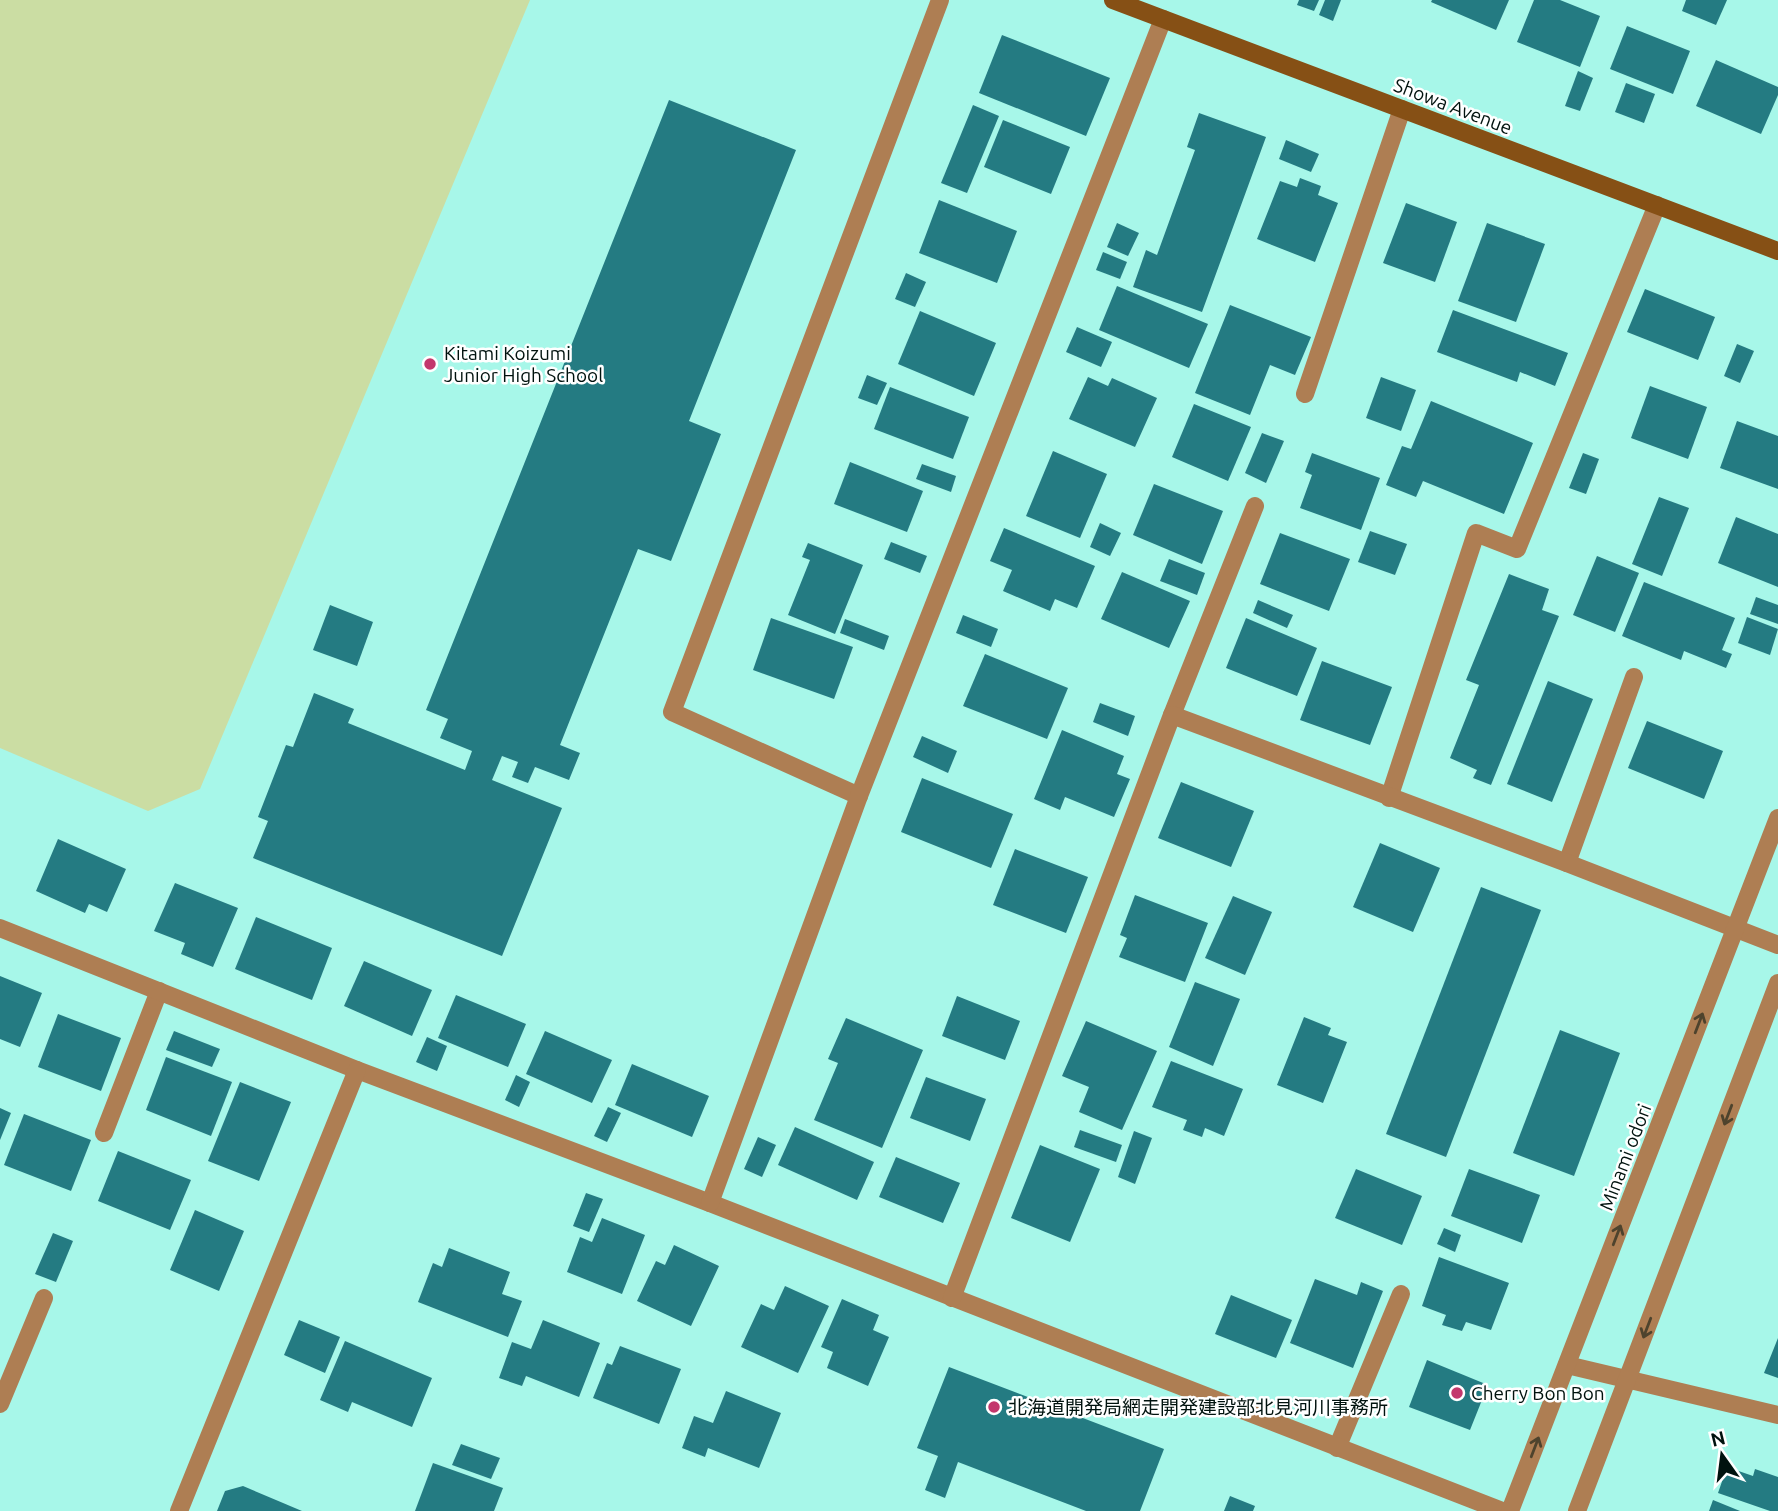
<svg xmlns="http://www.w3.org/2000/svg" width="1778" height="1511" viewBox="0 0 1778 1511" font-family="Ubuntu,'Noto Sans JP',sans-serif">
<rect width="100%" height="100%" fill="#a7f7e9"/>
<polygon fill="#cbdda3" points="0,0 530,0 200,789 148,811 0,748"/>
<g fill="#247b82">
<polygon points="1299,0 1319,0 1314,11 1297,5"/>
<polygon points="1325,0 1341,0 1333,21 1319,15"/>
<polygon points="1432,0 1509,0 1496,30 1431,2"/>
<polygon points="1534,0 1560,0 1600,16 1580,67 1517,42"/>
<polygon points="1686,0 1727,0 1716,25 1682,11"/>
<polygon points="1627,26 1690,51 1673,94 1610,69"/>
<polygon points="1002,35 1110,78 1086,136 979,93"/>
<polygon points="1716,60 1778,87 1778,95 1761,134 1696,106"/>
<polygon points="1578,71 1593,78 1580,111 1565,106"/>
<polygon points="1626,83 1655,94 1644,123 1615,112"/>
<polygon points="669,100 796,150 689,421 721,434 671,561 638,549 560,745 580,753 569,780 535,767 528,783 512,777 518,762 502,756 492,780 562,808 502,956 253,858 268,821 258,817 286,745 293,747 314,693 354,709 348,723 465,770 472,751 440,738 448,719 426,710"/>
<polygon points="973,105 999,116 967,193 941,183"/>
<polygon points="1199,113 1266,137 1202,312 1133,287 1146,250 1157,255 1195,150 1187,147"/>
<polygon points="1003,120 1070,147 1051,194 984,167"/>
<polygon points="1286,140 1319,154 1311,172 1279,159"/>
<polygon points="1300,178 1321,186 1318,195 1338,203 1315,262 1257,239 1280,181 1297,187"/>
<polygon points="939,200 1017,231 997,283 919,253"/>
<polygon points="1406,203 1457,222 1435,282 1383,263"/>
<polygon points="1117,223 1139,233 1128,256 1107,247"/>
<polygon points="1487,223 1545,244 1516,322 1458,301"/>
<polygon points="1103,252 1127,262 1120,279 1096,270"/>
<polygon points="906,273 926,282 915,307 895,299"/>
<polygon points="1117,286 1208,324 1189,368 1099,330"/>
<polygon points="1645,289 1715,317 1698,360 1627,332"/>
<polygon points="1230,305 1311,337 1295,375 1270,365 1250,415 1195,393"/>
<polygon points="1453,310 1568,353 1555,386 1520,372 1517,382 1437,352"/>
<polygon points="920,311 996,343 974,396 898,364"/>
<polygon points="1077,327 1112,342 1101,367 1066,352"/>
<polygon points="1737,344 1754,351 1740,383 1724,376"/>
<polygon points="867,375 887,383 877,405 858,398"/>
<polygon points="1088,377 1108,386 1112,378 1157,398 1135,447 1069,419"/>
<polygon points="1381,377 1416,390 1401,431 1366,418"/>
<polygon points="1650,386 1707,407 1688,459 1631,438"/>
<polygon points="890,387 969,417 953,459 874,429"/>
<polygon points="1431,401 1533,443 1504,514 1423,481 1416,497 1386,485 1402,446 1411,449"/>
<polygon points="1194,404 1251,427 1228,481 1172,457"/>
<polygon points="1737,421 1778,436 1778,489 1720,468"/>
<polygon points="1262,433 1284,441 1266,483 1245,473"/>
<polygon points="1053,451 1107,474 1080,538 1026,516"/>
<polygon points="1312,453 1380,478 1361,530 1300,508 1312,475 1305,472"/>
<polygon points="1583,453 1599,459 1586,494 1569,488"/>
<polygon points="850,462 923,491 907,532 834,504"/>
<polygon points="922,464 956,476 951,492 916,479"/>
<polygon points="1154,484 1223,511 1202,564 1133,535"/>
<polygon points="1659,497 1689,508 1662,576 1632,564"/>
<polygon points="1736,517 1778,534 1778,587 1718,563"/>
<polygon points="1100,523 1121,533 1110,556 1090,547"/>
<polygon points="1004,528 1095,566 1077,608 1055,599 1050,611 1003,591 1012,570 990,561"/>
<polygon points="1370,531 1407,544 1395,575 1358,562"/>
<polygon points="1280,533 1350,559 1329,611 1260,584"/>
<polygon points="891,542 927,556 920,573 884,559"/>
<polygon points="808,543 863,565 835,634 788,615 810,560 802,557"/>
<polygon points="1597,556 1639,573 1615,632 1573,615"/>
<polygon points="1169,559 1205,573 1197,595 1160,581"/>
<polygon points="1122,572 1190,601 1169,648 1101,619"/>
<polygon points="1509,574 1549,589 1542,610 1559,616 1491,785 1473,778 1477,770 1450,758 1479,685 1466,680"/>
<polygon points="1644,582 1735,618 1722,650 1732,654 1726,668 1684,651 1681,660 1622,636"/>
<polygon points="1756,597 1778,605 1778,624 1750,614"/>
<polygon points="1258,600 1293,615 1287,628 1253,613"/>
<polygon points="330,605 373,622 357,666 313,650"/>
<polygon points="963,615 998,629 991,647 956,633"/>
<polygon points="1747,617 1778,629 1770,655 1738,643"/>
<polygon points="771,618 853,647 834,699 753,670"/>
<polygon points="1246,618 1317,648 1297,696 1226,668"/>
<polygon points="845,619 889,636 884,650 840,633"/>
<polygon points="985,654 1068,688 1047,739 963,706"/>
<polygon points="1322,661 1392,687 1370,745 1300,720"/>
<polygon points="1548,681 1593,699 1552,802 1507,784"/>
<polygon points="1100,703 1135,716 1128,736 1093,722"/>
<polygon points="1647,721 1723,751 1704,799 1628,768"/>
<polygon points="1062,730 1124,756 1117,774 1130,779 1114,817 1065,797 1060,810 1034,799"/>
<polygon points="922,736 957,751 948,773 913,757"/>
<polygon points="922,778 1013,814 991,868 901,832"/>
<polygon points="1181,782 1254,811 1231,867 1158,838"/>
<polygon points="58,839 126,869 107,912 89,904 85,913 36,891"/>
<polygon points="1380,843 1440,868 1413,932 1353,907"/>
<polygon points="1015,849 1088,877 1066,933 993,905"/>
<polygon points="175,883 238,908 213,967 181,954 185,943 154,931"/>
<polygon points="1481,887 1541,910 1446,1157 1386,1134"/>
<polygon points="1135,895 1208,923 1185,982 1119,957 1127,938 1120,935"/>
<polygon points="1233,896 1272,912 1245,975 1205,958"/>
<polygon points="256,917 332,948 312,1000 235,969"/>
<polygon points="364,961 432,990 412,1036 344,1006"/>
<polygon points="0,976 42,993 20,1047 0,1039"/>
<polygon points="1195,982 1240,999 1213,1066 1169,1047"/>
<polygon points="456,995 526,1024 508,1067 438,1038"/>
<polygon points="957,996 1020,1021 1005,1060 942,1036"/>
<polygon points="58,1014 121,1038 101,1091 38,1067"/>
<polygon points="1304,1017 1331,1028 1328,1035 1347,1042 1323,1103 1277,1085"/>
<polygon points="846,1018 923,1050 882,1148 814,1120 838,1063 828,1059"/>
<polygon points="1086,1021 1157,1051 1122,1130 1079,1112 1089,1087 1062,1076"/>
<polygon points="1560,1030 1620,1053 1574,1176 1513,1153"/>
<polygon points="174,1031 220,1049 212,1067 166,1050"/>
<polygon points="545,1031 612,1060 592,1103 526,1074"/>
<polygon points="427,1037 447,1046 437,1071 416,1062"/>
<polygon points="166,1057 232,1082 211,1136 146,1110"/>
<polygon points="1171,1061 1243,1089 1224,1136 1205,1128 1202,1137 1183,1130 1187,1120 1152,1107"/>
<polygon points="632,1064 709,1096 692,1137 615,1105"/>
<polygon points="516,1075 530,1082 519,1107 505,1100"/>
<polygon points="926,1077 986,1099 970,1141 910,1118"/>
<polygon points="240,1082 291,1102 259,1181 208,1161"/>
<polygon points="608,1107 621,1113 607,1142 594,1136"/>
<polygon points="0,1108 11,1113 0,1140"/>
<polygon points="24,1114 91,1140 71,1191 4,1165"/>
<polygon points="795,1127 874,1162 857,1200 778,1165"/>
<polygon points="1080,1130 1122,1145 1116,1162 1074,1147"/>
<polygon points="1134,1131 1152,1138 1135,1184 1118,1177"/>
<polygon points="758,1137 776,1145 762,1177 744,1169"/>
<polygon points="1040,1145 1100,1169 1070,1242 1011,1218"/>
<polygon points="118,1151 191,1180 170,1230 98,1201"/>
<polygon points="896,1157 960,1183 943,1223 879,1197"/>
<polygon points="1356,1169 1422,1196 1402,1245 1335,1218"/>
<polygon points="1469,1169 1540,1195 1522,1243 1451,1216"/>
<polygon points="586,1193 603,1199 589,1232 573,1226"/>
<polygon points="195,1210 244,1231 219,1291 170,1270"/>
<polygon points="602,1218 645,1235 622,1294 567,1272 580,1237 592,1242"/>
<polygon points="1444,1228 1461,1235 1455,1252 1437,1244"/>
<polygon points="53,1233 73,1241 56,1282 35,1274"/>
<polygon points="674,1245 719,1266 691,1326 637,1301 656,1261 665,1265"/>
<polygon points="449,1248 510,1272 502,1294 522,1301 508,1337 418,1302 433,1263 442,1267"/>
<polygon points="1439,1257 1509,1283 1491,1330 1466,1322 1462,1331 1442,1325 1446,1315 1422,1306"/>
<polygon points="1315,1279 1357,1295 1361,1282 1383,1291 1353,1368 1290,1343"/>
<polygon points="785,1286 829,1306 798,1373 741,1347 761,1304 774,1310"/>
<polygon points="1231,1295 1292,1320 1276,1358 1215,1334"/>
<polygon points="842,1299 879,1315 873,1330 889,1337 868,1386 827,1368 833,1352 821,1347"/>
<polygon points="299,1320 340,1337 325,1373 284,1355"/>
<polygon points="543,1320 600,1343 579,1397 526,1376 522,1386 499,1378 512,1342 531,1349"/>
<polygon points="1778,1338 1778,1378 1764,1373"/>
<polygon points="345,1341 432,1378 412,1427 352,1402 348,1412 320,1400"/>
<polygon points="620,1346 681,1369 659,1424 593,1398 607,1363 612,1365"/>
<polygon points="1427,1360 1488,1385 1470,1430 1409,1407"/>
<polygon points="949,1367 1164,1449 1140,1511 1086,1511 958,1462 945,1498 925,1490 938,1456 917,1448"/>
<polygon points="726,1391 781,1413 759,1468 708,1448 705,1457 682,1448 694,1416 713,1423"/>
<polygon points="461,1444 500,1458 491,1479 452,1465"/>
<polygon points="433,1463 503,1488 494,1511 415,1511"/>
<polygon points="1727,1467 1753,1476 1755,1469 1778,1477 1778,1511 1770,1511 1718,1493"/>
<polygon points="243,1486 302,1511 217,1511 225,1491"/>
<polygon points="1230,1496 1255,1506 1253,1511 1224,1511"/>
<polygon points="1713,1500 1740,1511 1709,1511"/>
</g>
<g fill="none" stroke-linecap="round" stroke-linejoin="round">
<g stroke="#ae7e53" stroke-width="18">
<polyline points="1305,394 1402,109"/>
<polyline points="859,796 672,712 940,0"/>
<polyline points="1567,863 1634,677"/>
<polyline points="104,1133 159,991"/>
<polyline points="0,1404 44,1298"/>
<polyline points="1337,1448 1401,1294"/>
</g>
<g stroke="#ae7e53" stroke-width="18">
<polyline points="1172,715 1255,506"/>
<polyline points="1389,798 1476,533 1517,549 1657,205"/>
<polyline points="0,928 357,1070 710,1203 1502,1511"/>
<polyline points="710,1203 859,796 1163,19"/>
<polyline points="952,1298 1172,715 1567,863 1778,945"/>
<polyline points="1567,1365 1778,1415"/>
<polyline points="179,1511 357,1070"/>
</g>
<g stroke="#ae7e53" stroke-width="18">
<polyline points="1510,1511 1778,818"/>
<polyline points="1577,1511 1778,983"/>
</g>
<polyline stroke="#865015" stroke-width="18" points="1113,0 1778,251"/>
</g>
<defs><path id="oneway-shaft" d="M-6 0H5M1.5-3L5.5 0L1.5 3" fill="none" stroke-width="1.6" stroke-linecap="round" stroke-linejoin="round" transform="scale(1.75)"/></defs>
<g stroke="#4e432d">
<use href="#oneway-shaft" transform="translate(1699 1023) rotate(-69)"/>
<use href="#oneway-shaft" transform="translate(1728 1115) rotate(111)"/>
<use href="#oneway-shaft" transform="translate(1617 1235) rotate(-69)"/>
<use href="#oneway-shaft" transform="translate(1647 1328) rotate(111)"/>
<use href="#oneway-shaft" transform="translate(1535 1447) rotate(-69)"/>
</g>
<g fill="#c3376c" stroke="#fff" stroke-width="2.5">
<circle cx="430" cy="364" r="7"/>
<circle cx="1457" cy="1393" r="7"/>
<circle cx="994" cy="1407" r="7"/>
</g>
<g text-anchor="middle" stroke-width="5" stroke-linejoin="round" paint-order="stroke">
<g font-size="19" fill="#00120e" stroke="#fff">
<text transform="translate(1453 106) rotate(21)" y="7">Showa Avenue</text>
<text transform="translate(1625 1157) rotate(-69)" y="7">Minami odori</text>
</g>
<g font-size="19" fill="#00120e" stroke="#fff" text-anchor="start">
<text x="444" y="360">Kitami Koizumi<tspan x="444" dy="22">Junior High School</tspan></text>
<text x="1471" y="1400">Cherry Bon Bon</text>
<text x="1008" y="1414">北海道開発局網走開発建設部北見河川事務所</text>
</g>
</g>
<g transform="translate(1722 1455) rotate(346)" stroke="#ffffff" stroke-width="5" paint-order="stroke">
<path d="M0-5L12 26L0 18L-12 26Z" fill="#00120e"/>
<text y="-10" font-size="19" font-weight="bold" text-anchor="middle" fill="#00120e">N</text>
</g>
</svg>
